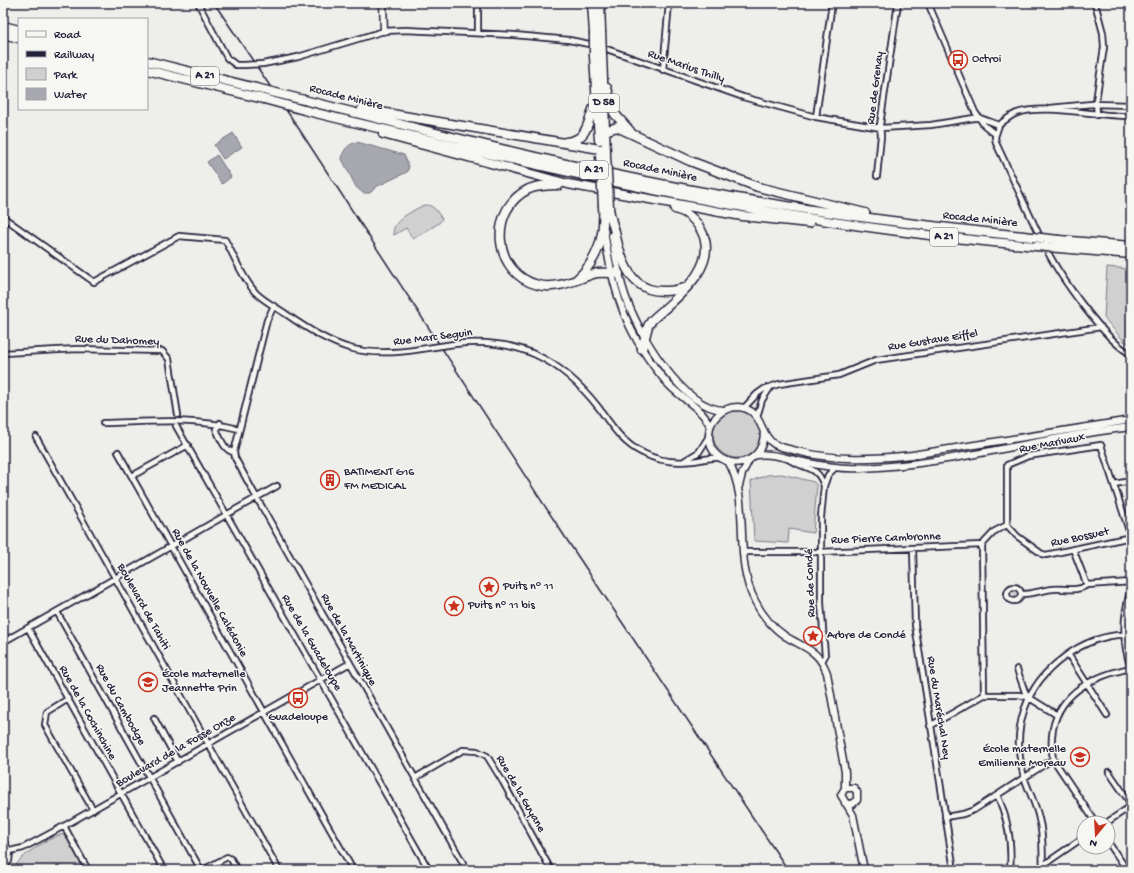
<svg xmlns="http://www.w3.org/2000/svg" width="1134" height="873" viewBox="0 0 1134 873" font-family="'Gochi Hand',sans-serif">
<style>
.green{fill:#d0d0d1;stroke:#797986}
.water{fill:#a7a7af;stroke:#727281}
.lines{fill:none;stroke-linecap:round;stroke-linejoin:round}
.street-casing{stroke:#22223b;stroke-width:8}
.secondary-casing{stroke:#22223b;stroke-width:9}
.highway-casing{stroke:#22223b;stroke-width:11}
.street{stroke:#f6f6f2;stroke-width:4.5}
.secondary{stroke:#f6f6f2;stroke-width:6}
.highway{stroke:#f6f6f2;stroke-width:8}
.rail{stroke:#22223b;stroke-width:1.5}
.street-bridge-casing{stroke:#22223b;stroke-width:8;stroke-linecap:butt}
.highway-bridge-casing{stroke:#22223b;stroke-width:11;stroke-linecap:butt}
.street-bridge{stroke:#f6f6f2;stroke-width:4.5}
.highway-bridge{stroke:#f6f6f2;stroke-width:8}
.labels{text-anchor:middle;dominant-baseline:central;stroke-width:3;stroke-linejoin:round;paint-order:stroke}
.shield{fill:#f6f6f2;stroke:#626272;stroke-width:1}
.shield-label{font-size:11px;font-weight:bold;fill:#22223b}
.poi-label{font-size:12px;fill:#22223b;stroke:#f6f6f2;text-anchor:start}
.street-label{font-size:12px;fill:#22223b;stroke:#f6f6f2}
</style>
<rect width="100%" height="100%" fill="#eeeeeb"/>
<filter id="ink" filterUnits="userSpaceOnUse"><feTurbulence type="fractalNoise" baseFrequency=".025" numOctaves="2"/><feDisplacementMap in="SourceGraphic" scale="8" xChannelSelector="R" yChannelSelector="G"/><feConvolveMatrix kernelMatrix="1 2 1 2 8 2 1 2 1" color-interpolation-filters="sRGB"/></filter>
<g filter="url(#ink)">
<path class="green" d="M424 205C434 204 437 212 442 219L439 223 413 239 406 228 394 235C389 222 414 210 424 205Z
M1107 267 1131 269V344L1124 341 1104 318Z
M713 434a24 24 0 1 1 48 0a24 24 0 1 1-48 0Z
M782 474 814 482 817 486 813 533 789 529 788 543 754 541 751 481 767 475Z
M1009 594a5 5 0 1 1 10 0a5 5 0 1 1-10 0Z
M63 834 66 836 85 870H13C19 856 48 838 63 834Z"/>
<path class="water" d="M233 133 242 147 223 159 214 145Z
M357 142 404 155 409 167 407 172 376 187 370 193H363L356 187 342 159C342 150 349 144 357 142Z
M217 155 231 177 222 184 207 162Z"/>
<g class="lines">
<g class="street-casing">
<path id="street" d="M198 3 227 58 236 65H244
M478 3V33
M928 3 975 112 984 125 995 134
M1095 3 1103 33 1104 47 1096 101 1097 115
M601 47 743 97 816 117 881 128 931 125 974 118H980L999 125
M263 64 298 57 384 31 405 30 514 35 569 40 594 45
M663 70 669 3
M1050 108 1092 104 1131 105
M816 117 832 3
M999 125 995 137 996 143 1041 239
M999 125C1005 120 1010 116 1017 113 1045 103 1099 117 1131 116
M877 176 881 136 880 125 898 3
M3 217 94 282 179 236 225 240C235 257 242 278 256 293 264 301 276 307 286 314 334 348 362 359 421 349
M1045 246C1057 273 1105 341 1131 354
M454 344C517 337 560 358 599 408 611 425 623 444 643 453 658 461 676 463 693 461 702 460 711 457 720 458
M3 353 77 349 162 351 169 359 178 415
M744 408 757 394 764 389 779 384 839 375 876 360 1101 327
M757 417 762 400 770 388
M103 423C148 422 195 417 239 429
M220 423 216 429C220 437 224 451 234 452L235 458 253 491 467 870
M176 426 429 870
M36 437 279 870
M118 452 353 870
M234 452 267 320 274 306
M788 459C804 470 817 464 824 486
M684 461 699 452 709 436
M132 476 188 445
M1114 484 1131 481
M1131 537 1101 445 1028 456 1007 465V525L1017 536 1042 554 1046 555 1131 537
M982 545 984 695
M982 545 995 531 1007 525
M913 548 915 625 954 870
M1073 549 1087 585 1131 582
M743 552H820L982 545
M1007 594a7 7 0 1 1 14 0a7 7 0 1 1-14 0Z
M1131 588C1123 615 1121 641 1131 668
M1022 594C1034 594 1042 590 1053 589 1065 588 1077 592 1087 585
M57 612 201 870
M28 628 164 870
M3 642 277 486
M1068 654 1107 715
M822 661 825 656 821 603V517L824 486 828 475 836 467
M1017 669 1025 692 1028 697
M68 699 47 712 45 725 93 810
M154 718 178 762
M930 726 984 695H1019L1028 697 1057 715
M1109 772 1131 804
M415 778 463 750 477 751 487 756 503 782 551 870
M997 795C1008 818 1012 844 1010 870
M945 817 963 814 974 810 1053 759
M1096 823 1053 759C1044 703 1082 678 1131 668
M1106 823 1131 806
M64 826 88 870
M3 841 10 851 9 861 3 867
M1108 842 1127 870
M10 851 23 848 64 826 350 663
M203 870 227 857 231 859 237 870
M1036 870 1084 837
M1043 870C1042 853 1044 836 1039 819 1036 803 1027 789 1023 773 1011 728 1026 685 1063 658 1082 643 1107 633 1131 635"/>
</g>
<g class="secondary-casing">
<path id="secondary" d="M383 3 384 31
M604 229C612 292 627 337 669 385 682 399 703 409 710 426
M612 235C615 255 618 275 625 295 637 331 682 409 724 410
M764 431C764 475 708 470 709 435 709 420 722 407 738 407 764 409 758 434 774 444 781 448 790 449 797 451 835 461 873 459 912 455L1131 420
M757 455C774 453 787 459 804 462 822 466 842 469 861 468 952 465 1041 437 1131 427
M728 461C752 503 732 557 755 601 762 615 772 627 785 636 804 648 818 649 827 673L845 772V788
M739 486 742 474 749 460
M845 803 853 804 857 800V792L854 788H845L841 795 853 815 864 870"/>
</g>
<g class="highway-casing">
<path id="highway" d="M592 3 594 33
M600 3 601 31
M3 26 19 30
M3 34 19 38
M602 55 606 154
M594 56 599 140
M147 61 264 90
M147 70 264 99
M607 88 614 113 630 131
M304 100C436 133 569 168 703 192 812 212 922 226 1032 237
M362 109 606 150
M304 110C359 124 413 136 468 149 656 194 844 230 1036 246
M383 134 568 184 742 216 809 223
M599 138 605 131 617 127 690 161 758 187 865 213
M566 142C588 140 587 123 594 107
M559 185C549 185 538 185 529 189 487 209 493 274 538 285 559 290 578 278 597 273 604 272 612 273 619 274
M609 207C610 219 614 226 616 237 625 277 640 300 684 288
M1059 240 1131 246
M1059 248 1131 254
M577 279C599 259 605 235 603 206
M642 349 648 326 652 320C676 298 721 266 701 230 695 219 687 212 675 209"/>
</g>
<use href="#street" class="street"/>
<use href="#secondary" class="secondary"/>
<use href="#highway" class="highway"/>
<path class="rail" d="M214 3 299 129 567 540 788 870"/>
<g class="street-bridge-casing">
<path id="street-bridge" d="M244 65 263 64
M421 349 454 344"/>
</g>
<g class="highway-bridge-casing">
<path id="highway-bridge" d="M601 31 602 55
M594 33V56
M264 90 304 100
M264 99 304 110
M600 155 603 206
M606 156 609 207
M1032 237 1059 240
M1036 246 1059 248"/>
</g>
<use href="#street-bridge" class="street-bridge"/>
<use href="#highway-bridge" class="highway-bridge"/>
</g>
</g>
<defs>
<g id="bus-ring" transform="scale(1)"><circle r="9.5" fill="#f6f6f2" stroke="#c8321e" stroke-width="1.5"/><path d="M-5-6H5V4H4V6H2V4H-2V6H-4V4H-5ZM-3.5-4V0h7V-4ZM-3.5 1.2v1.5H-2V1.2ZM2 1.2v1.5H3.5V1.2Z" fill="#c8321e"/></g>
<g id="building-ring" transform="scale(1)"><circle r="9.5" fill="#f6f6f2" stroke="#c8321e" stroke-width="1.5"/><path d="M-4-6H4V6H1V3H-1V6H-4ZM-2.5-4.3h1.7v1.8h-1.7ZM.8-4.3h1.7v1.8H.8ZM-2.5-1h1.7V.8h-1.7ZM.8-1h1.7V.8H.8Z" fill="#c8321e"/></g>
<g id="sight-ring" transform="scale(1)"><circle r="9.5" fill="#f6f6f2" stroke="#c8321e" stroke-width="1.5"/><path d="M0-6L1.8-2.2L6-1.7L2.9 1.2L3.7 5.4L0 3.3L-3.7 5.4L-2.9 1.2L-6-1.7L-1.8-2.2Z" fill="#c8321e"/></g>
<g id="school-ring" transform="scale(1)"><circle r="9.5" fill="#f6f6f2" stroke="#c8321e" stroke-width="1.5"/><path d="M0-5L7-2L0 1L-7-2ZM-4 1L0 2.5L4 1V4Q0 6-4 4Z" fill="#c8321e"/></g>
</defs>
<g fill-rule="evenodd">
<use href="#bus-ring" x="958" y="60"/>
<use href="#building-ring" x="330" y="480"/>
<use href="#sight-ring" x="489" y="587"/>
<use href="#sight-ring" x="454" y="606"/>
<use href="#sight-ring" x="813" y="636"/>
<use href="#school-ring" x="148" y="682"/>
<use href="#bus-ring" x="298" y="698"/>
<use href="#school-ring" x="1080" y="757"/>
</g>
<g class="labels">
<g class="shield">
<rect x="191" y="67" width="28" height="18" rx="3"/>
<rect x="589" y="94" width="30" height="18" rx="3"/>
<rect x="580" y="161" width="28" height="18" rx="3"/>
<rect x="930" y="228" width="28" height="18" rx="3"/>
</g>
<g class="shield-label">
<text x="205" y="76">A 21</text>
<text x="604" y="103">D 58</text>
<text x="594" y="170">A 21</text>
<text x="944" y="237">A 21</text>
</g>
<g class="poi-label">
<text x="972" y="60">Octroi</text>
<text x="344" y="473">BATIMENT G16<tspan x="344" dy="14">FM MEDICAL</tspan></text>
<text x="503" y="587">Puits n° 11</text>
<text x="468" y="606">Puits n° 11 bis</text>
<text x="827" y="636">Arbre de Condé</text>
<text x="162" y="675">École maternelle<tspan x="162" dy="14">Jeannette Prin</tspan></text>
<text x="298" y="718" text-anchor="middle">Guadeloupe</text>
<text x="1066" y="750" text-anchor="end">École maternelle<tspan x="1066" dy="14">Emilienne Moreau</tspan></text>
</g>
<g class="street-label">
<text transform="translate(686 67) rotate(19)">Rue Marius Thilly</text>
<text transform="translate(876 88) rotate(-83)">Rue de Grenay</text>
<text transform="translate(346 98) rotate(14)">Rocade Minière</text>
<text transform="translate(660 171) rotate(12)">Rocade Minière</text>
<text transform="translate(980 220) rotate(6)">Rocade Minière</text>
<text transform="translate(433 338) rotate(-7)">Rue Marc Seguin</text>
<text transform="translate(117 341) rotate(2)">Rue du Dahomey</text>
<text transform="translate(933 341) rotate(-9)">Rue Gustave Eiffel</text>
<text transform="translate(1052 444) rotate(-11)">Rue Marivaux</text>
<text transform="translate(1080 538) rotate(-12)">Rue Bossuet</text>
<text transform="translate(886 539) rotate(-2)">Rue Pierre Cambronne</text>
<text transform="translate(811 583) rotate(-92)">Rue de Condé</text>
<text transform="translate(209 593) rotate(61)">Rue de la Nouvelle Calédonie</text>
<text transform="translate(143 607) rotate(61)">Boulevard de Tahiti</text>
<text transform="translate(348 640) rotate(61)">Rue de la Martinique</text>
<text transform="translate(311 643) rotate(60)">Rue de la Guadeloupe</text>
<text transform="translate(120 705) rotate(61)">Rue du Cambodge</text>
<text transform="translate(938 708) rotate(81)">Rue du Maréchal Ney</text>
<text transform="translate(87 713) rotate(61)">Rue de la Cochinchine</text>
<text transform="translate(176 751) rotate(-30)">Boulevard de la Fosse Onze</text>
<text transform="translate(520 794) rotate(60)">Rue de la Guyane</text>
</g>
</g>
<rect width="1134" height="873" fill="none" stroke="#f6f6f2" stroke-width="16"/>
<rect x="8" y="8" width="1118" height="857" fill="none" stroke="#22223b" stroke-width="1.5" filter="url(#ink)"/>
<rect x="18" y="18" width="130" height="92" fill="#f6f6f2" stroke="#a1a1a9"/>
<rect x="26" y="31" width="20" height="6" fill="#f6f6f2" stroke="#a1a1a9"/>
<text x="54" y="38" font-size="12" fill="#22223b">Road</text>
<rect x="26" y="51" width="20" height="6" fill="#22223b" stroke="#a1a1a9"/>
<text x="54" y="58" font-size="12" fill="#22223b">Railway</text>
<rect x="26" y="68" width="20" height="12" fill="#d0d0d1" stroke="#a1a1a9"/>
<text x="54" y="78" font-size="12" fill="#22223b">Park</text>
<rect x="26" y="88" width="20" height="12" fill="#a7a7af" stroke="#a1a1a9"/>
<text x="54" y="98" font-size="12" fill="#22223b">Water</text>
<g transform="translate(1096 835) rotate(198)"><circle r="19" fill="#f6f6f2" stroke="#a1a1a9"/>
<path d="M0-3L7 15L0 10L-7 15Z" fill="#c8321e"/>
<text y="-6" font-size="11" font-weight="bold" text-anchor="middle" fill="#22223b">N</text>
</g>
</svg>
